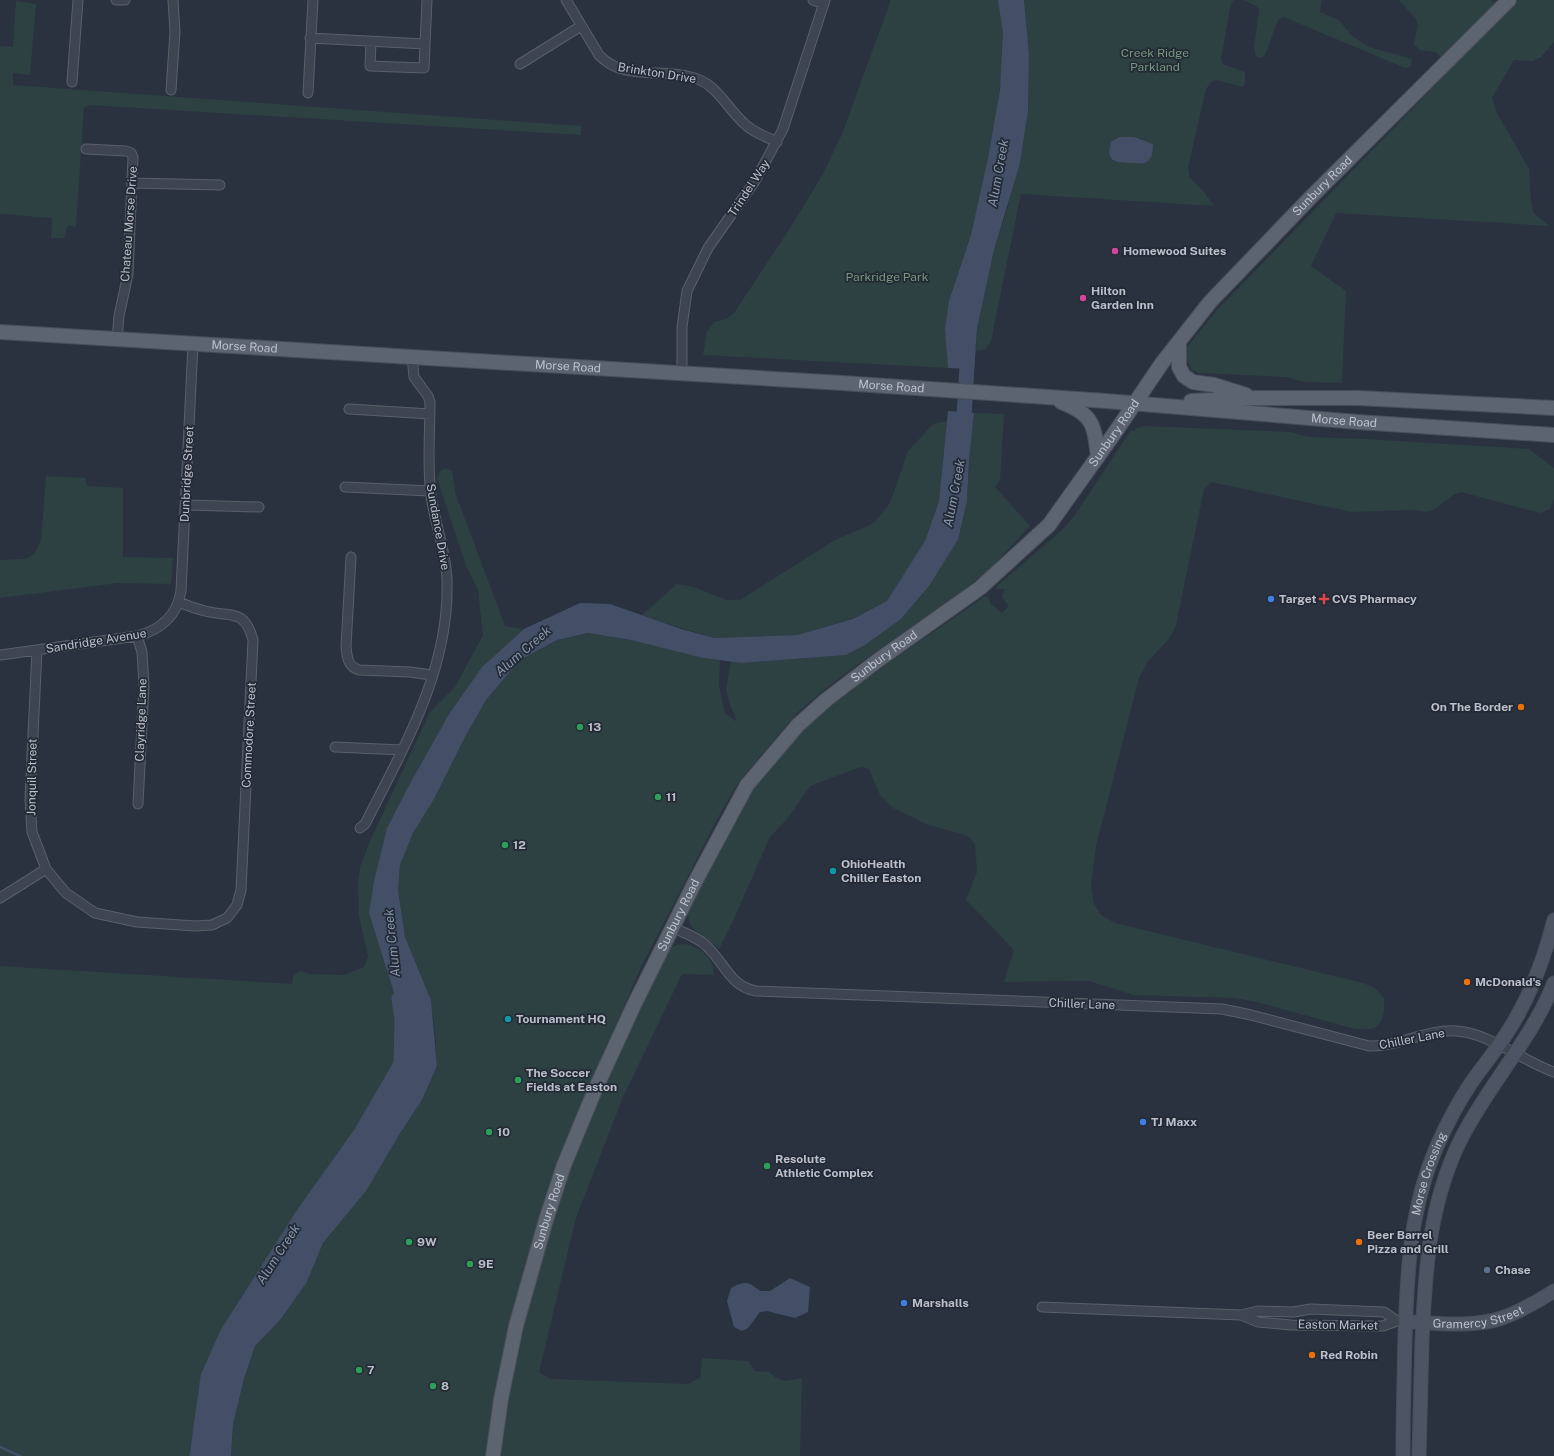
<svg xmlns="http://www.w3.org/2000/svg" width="1554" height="1456" viewBox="0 0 1554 1456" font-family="'Public Sans',sans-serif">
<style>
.green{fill:#2d4042}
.water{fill:#424f67}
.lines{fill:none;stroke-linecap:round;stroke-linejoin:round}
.stream{stroke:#424f67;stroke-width:2.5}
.river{stroke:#424f67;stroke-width:15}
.street-casing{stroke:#59606a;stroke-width:11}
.secondary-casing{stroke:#484e59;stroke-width:15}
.primary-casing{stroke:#484e59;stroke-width:16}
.street{stroke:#3e4550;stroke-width:9}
.secondary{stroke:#4d5463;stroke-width:13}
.primary{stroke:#5c6470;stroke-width:14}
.hotel-dot{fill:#d1479c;stroke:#232a35;stroke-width:1.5}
.shop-dot{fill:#3f7fe0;stroke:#232a35;stroke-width:1.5}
.health-dot{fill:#e0444e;stroke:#232a35;stroke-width:1.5}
.food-dot{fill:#e8710a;stroke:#232a35;stroke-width:1.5}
.leisure-dot{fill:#2e9e5b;stroke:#232a35;stroke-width:1.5}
.culture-dot{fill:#0f9aa8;stroke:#232a35;stroke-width:1.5}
.service-dot{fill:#5c6f8a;stroke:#232a35;stroke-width:1.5}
.labels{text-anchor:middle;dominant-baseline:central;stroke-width:3.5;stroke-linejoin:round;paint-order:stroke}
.park-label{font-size:12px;fill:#75987f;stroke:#232a35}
.street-label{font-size:12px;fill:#bbc0ca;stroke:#232a35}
.poi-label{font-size:12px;font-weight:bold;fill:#bbc0ca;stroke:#232a35;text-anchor:start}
.water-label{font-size:13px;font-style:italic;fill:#8695ae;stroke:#232a35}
</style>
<rect width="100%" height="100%" fill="#2a3240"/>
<path class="green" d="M891 0H1013L963 339 948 368 703 355 707 332 714 322 726 319 734 313 792 225 823 174 842 134Z
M1024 0H1234L1231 3 1221 59 1223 64 1245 72V84L1242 87 1216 80 1211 82 1206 89 1188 168 1190 178 1204 192 1214 206 1021 194 991 341 986 349 976 351 977 329 994 250 1008 206 1028 111 1029 55Z
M1243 0H1322L1320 12 1339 20 1352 36 1369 47 1412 59 1410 67 1405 68 1284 17 1278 20 1265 55 1260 58 1256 56 1254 47 1259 9 1256 6Z
M1399 0H1491L1496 4 1442 58 1436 52 1420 50 1414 44 1418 26 1416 19Z
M1518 0H1554V42L1541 57 1533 61 1514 60 1492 98 1497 113 1529 169 1531 201 1533 212 1549 226 1336 213 1311 266 1346 291 1342 383 1304 382 1286 377 1198 373 1191 369 1188 362 1183 363 1186 348 1218 309Z
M16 1 36 4 30 75 13 73V85L581 126V135L89 105 84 108 76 227 68 225 64 238H51L52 218 0 214V46L13 47Z
M974 413 1004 414 1000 480 995 487 1030 526 989 570 961 592 868 657 827 687 797 713 740 780 721 812 639 971 556 1167 536 1228 515 1306 498 1380 486 1456H231L233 1424 244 1379 255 1346 281 1319 307 1282 323 1243 366 1190 399 1135 422 1100 437 1066 435 1035 431 1000 405 937 398 890 400 865 413 833 434 799 464 739 486 700 520 660 557 640 588 633 631 640 703 658 720 660 719 686 725 713 737 722 729 702 726 688 731 661 742 663 846 655 865 645 901 619 929 586 958 540 967 501 969 461Z
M947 421 939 501 925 541 888 601 853 619 797 635 715 638 641 616 677 584 694 587 726 600H740L835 540 874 523 890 503 908 451 933 424Z
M1144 426 1290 432 1310 437 1365 439 1529 449 1554 468V499L1550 509 1540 513 1461 492 1453 495 1435 509 1427 512 1412 510 1352 512 1211 482 1204 489 1176 625 1169 639 1148 661 1139 678 1096 846 1091 886 1094 904 1101 915 1115 923 1363 983 1375 988 1384 998C1385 1009 1384 1026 1371 1029 1366 1030 1359 1029 1355 1029L1257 1002 1234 998 1133 995 1089 981 1004 982 1014 950 966 900 977 872 975 844 968 836 926 824 893 808 880 795 869 769 861 767 810 786 788 818 770 837 733 921 719 949C705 934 684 932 689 908L749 792 780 750 835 703 871 675 984 597H988L991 604 1002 613 1009 606 1002 597 1004 589H997V586L1062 530 1075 515 1131 430 1134 431 1137 428Z
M445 468 452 471 456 495 505 626 524 629 482 667 449 714 408 787 387 828 369 913 402 1019 401 1064 361 1133 304 1213 298 1235 256 1301 227 1334 208 1377 197 1456H0V966L292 984 293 976 300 971 310 974 344 975 364 967 368 956 359 915 358 883 360 867 370 841 430 712 455 687 483 635 478 590 467 568 437 478 440 471Z
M46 476 85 478 87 486 123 488V557L173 558 171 584 118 583 0 598V560L25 559 34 554 41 540Z
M680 944C697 943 715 958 714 975L682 974 623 1097 576 1218 539 1372 550 1379 687 1384 700 1378 702 1358 748 1361 755 1371 769 1372 775 1377 784 1381 802 1378 800 1456H500L511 1387 522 1335 537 1267 548 1228 590 1111 667 953 673 946Z"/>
<path class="water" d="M998 0H1024L1029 55 1028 111 1020 163 994 250 977 329 974 369 948 368 945 329 949 301 971 235 988 158 1000 90 1003 33Z
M1119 137H1134L1153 144C1153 150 1153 157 1148 161 1144 165 1138 163 1133 163 1116 162 1105 163 1111 142Z
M948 411 974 413 969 461 967 501 958 540 929 586 901 619 865 645 846 655 742 663 703 658 631 640 588 633 557 640 520 660 486 700 464 739 434 799 413 833 400 865 398 890 405 937 431 1000 437 1066 422 1100 399 1135 366 1191 323 1243 307 1282 281 1319 255 1346 244 1379 233 1424 231 1456H197L208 1377 227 1334 256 1301 298 1235 304 1213 360 1133 401 1064 402 1019 369 913 374 881 387 828 408 787 449 714 482 667 524 629 580 603 610 604 681 629 715 638 797 635 853 619 887 601 925 541 939 501Z
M790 1278 810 1287 808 1312 795 1318 767 1311 760 1312 748 1328 742 1331 734 1327 727 1301 731 1288C745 1281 748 1281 760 1291H770Z"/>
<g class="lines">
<path class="stream" d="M0 1447 20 1456"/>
<path class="river" d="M963 433 968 349
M197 1456 208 1377 227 1334 304 1213 361 1133 401 1064 402 1019 399 999"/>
<g class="street-casing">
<path id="street" d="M116 0H125
M566 0 599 55C623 81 660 68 691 77 718 83 727 110 747 126 755 133 767 137 777 142
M813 0 824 4
M310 38 425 44
M371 42 370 66 424 68 427 0
M520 64 581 26
M72 82 78 0
M171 90 175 32 173 0
M308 93 313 0
M86 149 126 151 131 153 133 157 128 274 119 316 117 340
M132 183 220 185
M682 374V327L687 291 708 248 755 181 783 129 825 0
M349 409 430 414
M345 487 430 491
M186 505 259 507
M351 557 346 646C347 656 347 666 359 670L410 672 432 675
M137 636 142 652 144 686 138 804
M37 650 30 799 32 832 46 869 66 893 95 913 137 922 195 926 212 925 227 918 237 905 241 890 253 640C244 607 230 618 205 611 196 609 187 605 178 602
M0 655 137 636C160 630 177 616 181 591L193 344
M335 747 402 750
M360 828 365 824C404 747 450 669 447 580 446 551 435 524 431 496 427 465 430 433 430 402L428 396 414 377 412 356
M0 898 46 869
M672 927C682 932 694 936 703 943 723 958 728 986 756 991L1222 1009 1251 1015 1369 1046C1399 1047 1425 1029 1456 1031 1490 1033 1522 1061 1554 1072
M1042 1307 1241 1315 1258 1311 1293 1312 1311 1309 1384 1312 1397 1321
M1241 1315 1258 1322 1291 1325 1383 1326 1397 1321"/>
</g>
<g class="secondary-casing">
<g id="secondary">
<path id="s1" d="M1415 1322C1444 1324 1474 1327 1502 1318 1520 1312 1538 1301 1554 1291"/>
<path id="s2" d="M1403 1456C1403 1417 1404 1378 1405 1338 1407 1272 1410 1208 1437 1146 1447 1123 1459 1101 1473 1080 1488 1060 1504 1040 1516 1018 1534 987 1545 955 1554 920"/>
<path d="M1419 1456C1420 1418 1421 1380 1422 1341 1425 1272 1429 1204 1460 1141 1487 1086 1531 1041 1554 983"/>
</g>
</g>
<g class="primary-casing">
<g id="primary">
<path id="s3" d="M0 332 842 383 1106 401 1358 422 1554 435"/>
<path d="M1179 342V367L1184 376 1193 382 1214 385 1246 395"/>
<path d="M1191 401 1256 398H1358L1554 408"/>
<path d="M1061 402C1093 414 1094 424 1098 457"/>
<path id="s4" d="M493 1456 501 1399 516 1326 546 1220 564 1165 595 1090 634 1005 695 882 747 785 798 725 826 700 877 661 980 588 1049 525 1116 431 1162 363 1210 302 1312 196 1509 0"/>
</g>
</g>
<use href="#street" class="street"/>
<use href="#secondary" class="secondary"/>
<use href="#primary" class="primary"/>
</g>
<g class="hotel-dot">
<circle cx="1115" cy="251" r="4"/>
<circle cx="1083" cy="298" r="4"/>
</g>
<g class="shop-dot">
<circle cx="1271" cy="599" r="4"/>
<circle cx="1143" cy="1122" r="4"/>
<circle cx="904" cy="1303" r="4"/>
</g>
<path class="health-dot" d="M1322 593h4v4h4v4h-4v4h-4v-4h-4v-4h4z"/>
<g class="food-dot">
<circle cx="1521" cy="707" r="4"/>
<circle cx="1467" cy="982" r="4"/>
<circle cx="1359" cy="1242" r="4"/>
<circle cx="1312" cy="1355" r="4"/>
</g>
<g class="leisure-dot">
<circle cx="580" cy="727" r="4"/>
<circle cx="658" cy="797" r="4"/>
<circle cx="505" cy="845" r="4"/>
<circle cx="518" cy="1080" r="4"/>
<circle cx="489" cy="1132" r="4"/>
<circle cx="767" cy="1166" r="4"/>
<circle cx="409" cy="1242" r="4"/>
<circle cx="470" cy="1264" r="4"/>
<circle cx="359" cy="1370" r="4"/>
<circle cx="433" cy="1386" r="4"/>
</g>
<g class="culture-dot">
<circle cx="833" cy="871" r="4"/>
<circle cx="508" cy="1019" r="4"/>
</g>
<circle class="service-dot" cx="1487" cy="1270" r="4"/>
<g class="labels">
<g class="park-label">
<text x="1155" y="53">Creek Ridge<tspan x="1155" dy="14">Parkland</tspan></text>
<text x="887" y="277">Parkridge Park</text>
</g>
<g class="street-label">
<text transform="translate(657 73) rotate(9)">Brinkton Drive</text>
<text stroke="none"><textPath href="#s4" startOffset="1559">Sunbury Road</textPath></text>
<text transform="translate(749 188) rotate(-57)">Trindel Way</text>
<text transform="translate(129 224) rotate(-86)">Chateau Morse Drive</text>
<text stroke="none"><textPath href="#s3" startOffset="245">Morse Road</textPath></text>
<text stroke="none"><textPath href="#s3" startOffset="569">Morse Road</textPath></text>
<text stroke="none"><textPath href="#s3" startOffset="893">Morse Road</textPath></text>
<text stroke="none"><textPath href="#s3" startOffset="1347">Morse Road</textPath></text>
<text stroke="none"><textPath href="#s4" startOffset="1235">Sunbury Road</textPath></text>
<text transform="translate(187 474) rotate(-87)">Dunbridge Street</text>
<text transform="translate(438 527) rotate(80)">Sundance Drive</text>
<text transform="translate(96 641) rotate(-9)">Sandridge Avenue</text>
<text stroke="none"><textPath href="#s4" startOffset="911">Sunbury Road</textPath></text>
<text transform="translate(141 720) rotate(-88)">Clayridge Lane</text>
<text transform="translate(249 735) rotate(-87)">Commodore Street</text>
<text transform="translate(32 777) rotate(-89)">Jonquil Street</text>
<text stroke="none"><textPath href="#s4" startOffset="575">Sunbury Road</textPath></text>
<text transform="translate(1082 1004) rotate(2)">Chiller Lane</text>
<text transform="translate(1412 1039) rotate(-11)">Chiller Lane</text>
<text stroke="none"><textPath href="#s2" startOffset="285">Morse Crossing</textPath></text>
<text stroke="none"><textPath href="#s4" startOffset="251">Sunbury Road</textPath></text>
<text stroke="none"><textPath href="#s1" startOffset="64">Gramercy Street</textPath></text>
<text transform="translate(1338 1325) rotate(1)">Easton Market</text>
</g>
<g class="poi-label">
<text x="1123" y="251">Homewood Suites</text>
<text x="1091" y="291">Hilton<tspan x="1091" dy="14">Garden Inn</tspan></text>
<text x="1279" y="599">Target</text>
<text x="1332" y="599">CVS Pharmacy</text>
<text x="1513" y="707" text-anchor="end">On The Border</text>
<text x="588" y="727">13</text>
<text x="666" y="797">11</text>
<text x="513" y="845">12</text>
<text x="841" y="864">OhioHealth<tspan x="841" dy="14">Chiller Easton</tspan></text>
<text x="1475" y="982">McDonald's</text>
<text x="516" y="1019">Tournament HQ</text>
<text x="526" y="1073">The Soccer<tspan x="526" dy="14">Fields at Easton</tspan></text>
<text x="1151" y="1122">TJ Maxx</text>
<text x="497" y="1132">10</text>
<text x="775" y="1159">Resolute<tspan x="775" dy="14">Athletic Complex</tspan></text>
<text x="1367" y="1235">Beer Barrel<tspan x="1367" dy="14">Pizza and Grill</tspan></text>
<text x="417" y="1242">9W</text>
<text x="478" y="1264">9E</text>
<text x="1495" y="1270">Chase</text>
<text x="912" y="1303">Marshalls</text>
<text x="1320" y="1355">Red Robin</text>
<text x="367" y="1370">7</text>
<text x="441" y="1386">8</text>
</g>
<g class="water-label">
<text transform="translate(998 173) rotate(-80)">Alum Creek</text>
<text transform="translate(954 493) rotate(-79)">Alum Creek</text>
<text transform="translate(523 651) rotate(-41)">Alum Creek</text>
<text transform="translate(392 943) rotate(-96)">Alum Creek</text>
<text transform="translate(278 1254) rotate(-57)">Alum Creek</text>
</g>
</g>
</svg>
